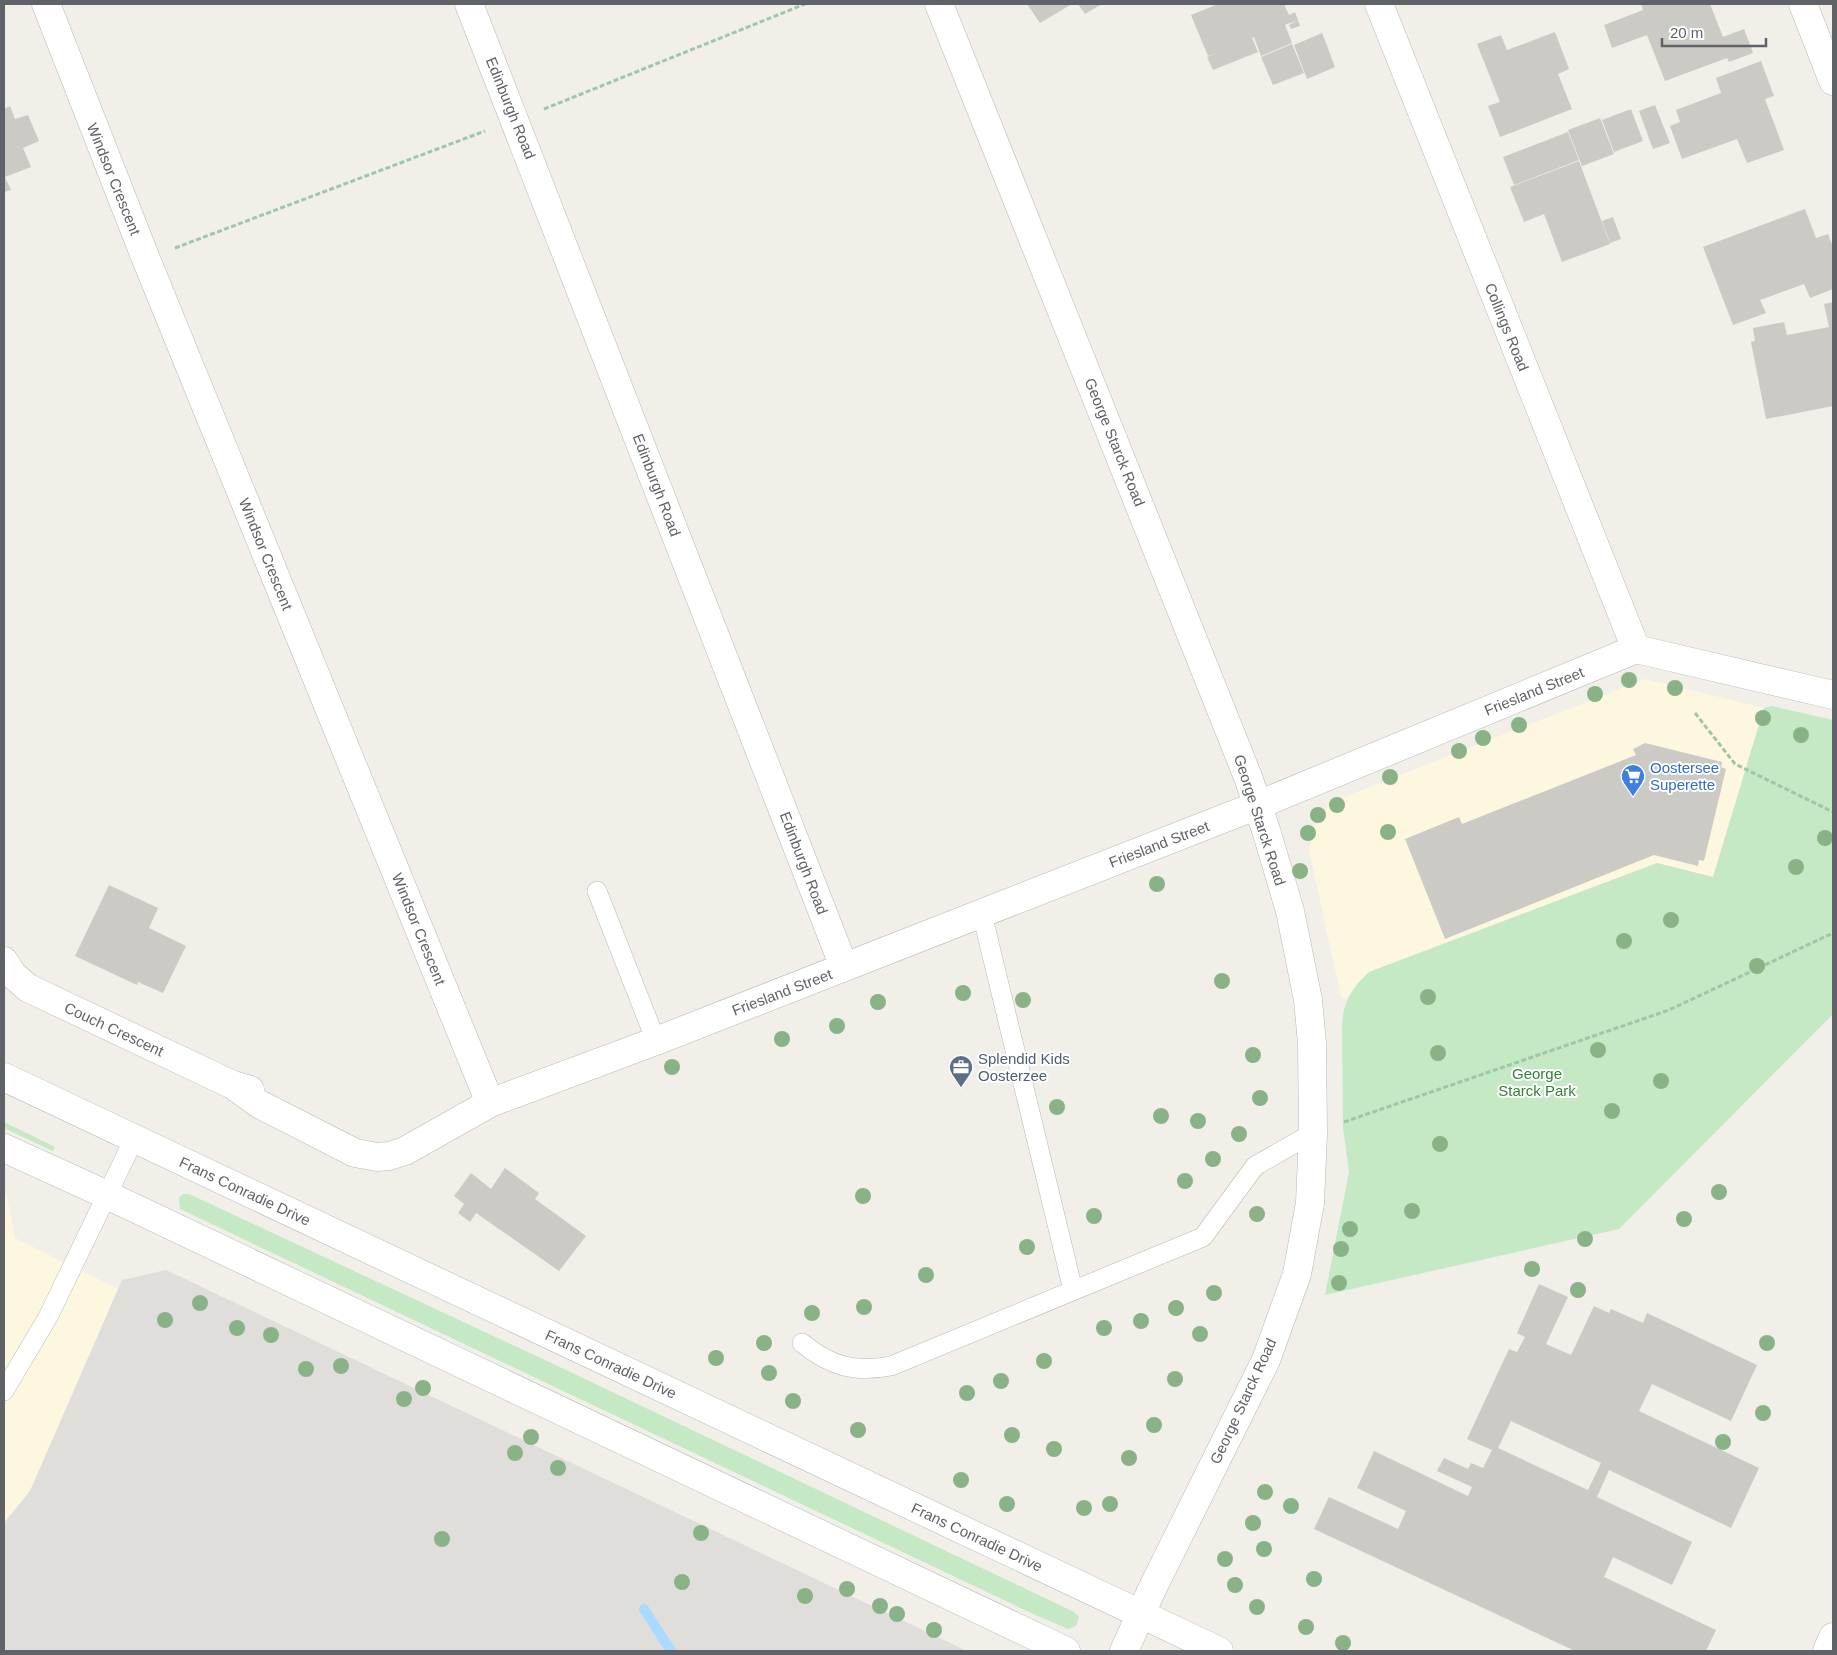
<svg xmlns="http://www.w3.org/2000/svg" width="1837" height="1655" viewBox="0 0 1837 1655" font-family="Arial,sans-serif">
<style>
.commercial{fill:#fef7e0}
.industrial{fill:#e0deda}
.green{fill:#c5e8c5}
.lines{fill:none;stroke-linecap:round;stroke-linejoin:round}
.stream{stroke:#aadaff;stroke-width:10}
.building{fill:#cccac5;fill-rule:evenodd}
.lane-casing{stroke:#b5b8bc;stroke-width:20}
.street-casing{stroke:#b5b8bc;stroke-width:29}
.secondary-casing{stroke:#b6babf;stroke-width:29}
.path{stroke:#9cc7a9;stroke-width:3;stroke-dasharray:5 2.5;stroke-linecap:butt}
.lane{stroke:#fff;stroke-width:19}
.street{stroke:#fff;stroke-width:28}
.secondary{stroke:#fff;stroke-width:28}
.tree{fill:#89b387}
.labels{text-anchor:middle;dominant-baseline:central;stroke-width:4;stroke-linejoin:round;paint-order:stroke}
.street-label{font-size:15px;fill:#5f6368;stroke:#fff}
.shop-label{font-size:15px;fill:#366cbe;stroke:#fff;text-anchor:start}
.service-label{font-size:15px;fill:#4e5e75;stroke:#fff;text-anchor:start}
.park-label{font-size:15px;fill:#348238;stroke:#fff}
</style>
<rect width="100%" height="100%" fill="#f1efe8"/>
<path class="commercial" d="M1645 679 1764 708 1713 877 1657 863 1369 972 1356 984 1347 998 1341 997 1309 850 1314 827 1320 816 1329 806 1339 799Z
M4 1195 7 1196 15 1238 118 1289 30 1491 4 1523Z"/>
<path class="industrial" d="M166 1270 967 1651H4V1523L30 1491 122 1280Z"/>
<path class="green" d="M1772 706 1833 720V1014L1619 1229 1325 1295 1349 1172 1343 1127 1342 1025C1344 1000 1351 990 1369 972L1657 863 1713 877 1764 708Z
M4 1122 55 1147 53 1151 4 1128Z
M183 1194H189L564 1369 1074 1612 1079 1617 1076 1626 1068 1629 1031 1613 180 1209 179 1198Z"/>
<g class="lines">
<path class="stream" d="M644 1609 671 1651"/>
</g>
<path class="building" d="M1027 4H1072L1040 23Z
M1078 4H1102L1085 14Z
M1218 4H1284L1289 15 1295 12 1298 20 1285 25 1292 43 1261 56 1254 37 1252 38 1258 52 1213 70 1207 57 1217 53 1208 56 1191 15Z
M1641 4H1710L1723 37 1744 29 1753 53 1729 62 1727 58 1665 81 1647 35 1612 48 1604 25 1643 10Z
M1298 20 1300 26 1291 29 1289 25Z
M1555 32 1569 69 1558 74 1572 109 1500 137 1488 106 1500 102 1477 44 1501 35 1507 50Z
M1322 33 1335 67 1307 79 1294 45Z
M1292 44 1304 73 1273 85 1261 57Z
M1761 61 1774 96 1765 99 1784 150 1747 163 1737 139 1682 159 1670 126 1680 122 1676 110 1721 93 1716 78Z
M1655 105 1670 143 1653 149 1639 111Z
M10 106 15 119 28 115 39 141 23 148 31 167 5 177 11 190 4 192V109Z
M1631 109 1643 141 1614 152 1602 120Z
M1600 118 1614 154 1582 166 1568 130Z
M1568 132 1579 160 1514 185 1503 157Z
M1579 161 1610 244 1562 262 1544 214 1524 222 1510 187Z
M1805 209 1816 238 1828 234 1833 247V289L1810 298 1804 284 1760 300 1766 313 1733 325 1703 247Z
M1613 217 1621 239 1610 243 1602 221Z
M1833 302V406L1766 419 1751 342 1755 341 1753 328 1784 322 1787 335 1829 327 1824 304Z
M1645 743 1722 762 1721 767 1726 769 1704 861 1699 860 1698 866 1654 855 1445 939 1405 839 1459 817 1462 824 1636 755 1633 749Z
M109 885 158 908 149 928 186 946 163 993 138 982 137 985 75 956Z
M505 1168 539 1193 535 1199 586 1236 559 1271 476 1213 470 1222 458 1213 464 1204 454 1196 471 1173 491 1189Z
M1539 1284 1568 1297 1546 1344 1571 1355 1594 1306 1609 1313 1611 1309 1643 1323 1647 1313 1757 1365 1731 1421 1652 1384 1639 1411 1759 1468 1731 1528 1609 1470 1597 1497 1692 1542 1672 1585 1613 1557 1604 1577 1716 1630 1706 1651H1575L1314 1529 1329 1497 1398 1529 1406 1511 1357 1488 1374 1451 1468 1496 1472 1487 1437 1471 1444 1458 1468 1469 1471 1463 1483 1468 1492 1450 1467 1439 1509 1349 1517 1352 1525 1337 1517 1333ZM1511 1421 1601 1463 1588 1490 1498 1448Z"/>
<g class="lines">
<g class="lane-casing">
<path id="lane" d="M597 891 656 1041
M982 914 1073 1290
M802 1343C830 1366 854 1373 891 1366L1203 1237 1255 1166 1313 1133
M4 1391 48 1317 134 1139"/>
</g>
<g class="street-casing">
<path id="street" d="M46 4 146 259 490 1103
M469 4 844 967
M939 4 1248 777 1266 830 1290 911 1308 1000 1312 1043 1313 1133 1310 1203 1297 1274 1266 1360 1154 1585 1124 1651
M1379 4 1636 649
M1803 4 1833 81
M4 961 13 975 28 988 233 1085 250 1090
M233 1085 259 1104 355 1153 377 1157 389 1156 405 1151 490 1103 656 1041 1258 805 1636 649 1833 695
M1827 1651 1833 1637"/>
</g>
<g class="secondary-casing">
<path id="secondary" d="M4 1077 1219 1651
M4 1148 107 1195 1066 1651"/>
</g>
<path class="path" d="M544 109 805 4
M175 248 485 131
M1695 713 1735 764 1833 812
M1344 1122 1669 1010 1833 933"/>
<use href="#lane" class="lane"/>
<use href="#street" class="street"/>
<use href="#secondary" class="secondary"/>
</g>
<g class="tree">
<circle cx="1629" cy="680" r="8"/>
<circle cx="1675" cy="688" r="8"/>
<circle cx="1595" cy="694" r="8"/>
<circle cx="1763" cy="718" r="8"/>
<circle cx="1519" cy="725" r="8"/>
<circle cx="1801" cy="735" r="8"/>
<circle cx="1483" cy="738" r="8"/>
<circle cx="1459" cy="751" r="8"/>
<circle cx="1390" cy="777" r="8"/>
<circle cx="1337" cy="805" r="8"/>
<circle cx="1318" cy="815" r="8"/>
<circle cx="1388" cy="832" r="8"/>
<circle cx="1308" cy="833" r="8"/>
<circle cx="1825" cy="838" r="8"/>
<circle cx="1796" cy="867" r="8"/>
<circle cx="1300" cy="871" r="8"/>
<circle cx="1157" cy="884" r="8"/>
<circle cx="1671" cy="920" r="8"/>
<circle cx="1624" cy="941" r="8"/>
<circle cx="1757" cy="966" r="8"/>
<circle cx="1222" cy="981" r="8"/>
<circle cx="963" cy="993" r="8"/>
<circle cx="1428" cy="997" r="8"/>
<circle cx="1023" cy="1000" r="8"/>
<circle cx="878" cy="1002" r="8"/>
<circle cx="837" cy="1026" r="8"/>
<circle cx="782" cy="1039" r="8"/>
<circle cx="1598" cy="1050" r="8"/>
<circle cx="1438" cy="1053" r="8"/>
<circle cx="1253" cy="1055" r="8"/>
<circle cx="672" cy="1067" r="8"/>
<circle cx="1661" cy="1081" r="8"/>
<circle cx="1260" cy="1098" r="8"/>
<circle cx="1057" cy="1107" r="8"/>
<circle cx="1612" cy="1111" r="8"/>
<circle cx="1161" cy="1116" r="8"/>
<circle cx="1198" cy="1121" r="8"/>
<circle cx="1239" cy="1134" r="8"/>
<circle cx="1440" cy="1144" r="8"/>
<circle cx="1213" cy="1159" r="8"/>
<circle cx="1185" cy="1181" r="8"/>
<circle cx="1719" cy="1192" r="8"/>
<circle cx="863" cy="1196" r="8"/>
<circle cx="1412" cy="1211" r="8"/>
<circle cx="1257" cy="1214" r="8"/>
<circle cx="1094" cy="1216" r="8"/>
<circle cx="1684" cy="1219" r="8"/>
<circle cx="1350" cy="1229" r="8"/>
<circle cx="1585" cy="1239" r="8"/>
<circle cx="1027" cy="1247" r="8"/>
<circle cx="1341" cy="1249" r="8"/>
<circle cx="1532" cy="1269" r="8"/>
<circle cx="926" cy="1275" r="8"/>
<circle cx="1339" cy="1283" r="8"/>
<circle cx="1578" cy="1290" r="8"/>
<circle cx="1214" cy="1293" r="8"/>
<circle cx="200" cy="1303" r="8"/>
<circle cx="864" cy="1307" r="8"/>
<circle cx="1176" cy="1308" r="8"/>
<circle cx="812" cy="1313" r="8"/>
<circle cx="165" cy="1320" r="8"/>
<circle cx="1141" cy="1321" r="8"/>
<circle cx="237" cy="1328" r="8"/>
<circle cx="1104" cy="1328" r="8"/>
<circle cx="1200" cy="1334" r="8"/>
<circle cx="271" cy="1335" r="8"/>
<circle cx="764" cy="1343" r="8"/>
<circle cx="1767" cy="1343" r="8"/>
<circle cx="716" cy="1358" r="8"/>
<circle cx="1044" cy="1361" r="8"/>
<circle cx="341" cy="1366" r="8"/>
<circle cx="306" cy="1369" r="8"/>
<circle cx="769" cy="1373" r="8"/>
<circle cx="1175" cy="1379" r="8"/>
<circle cx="1001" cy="1381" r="8"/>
<circle cx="423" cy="1388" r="8"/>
<circle cx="967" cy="1393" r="8"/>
<circle cx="404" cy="1399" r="8"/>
<circle cx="793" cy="1401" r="8"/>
<circle cx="1763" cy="1413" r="8"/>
<circle cx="1154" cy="1425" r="8"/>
<circle cx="858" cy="1430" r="8"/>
<circle cx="1012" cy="1435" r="8"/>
<circle cx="531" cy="1437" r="8"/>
<circle cx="1723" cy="1442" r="8"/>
<circle cx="1054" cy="1449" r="8"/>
<circle cx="515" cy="1453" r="8"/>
<circle cx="1129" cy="1458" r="8"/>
<circle cx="558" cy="1468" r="8"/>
<circle cx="961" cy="1480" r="8"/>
<circle cx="1265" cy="1492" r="8"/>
<circle cx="1007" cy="1504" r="8"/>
<circle cx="1110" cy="1504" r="8"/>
<circle cx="1291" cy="1506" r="8"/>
<circle cx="1084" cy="1508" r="8"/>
<circle cx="1253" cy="1523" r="8"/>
<circle cx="701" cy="1533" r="8"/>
<circle cx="442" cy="1539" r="8"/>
<circle cx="1264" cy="1549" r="8"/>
<circle cx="1225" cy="1559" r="8"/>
<circle cx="1314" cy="1579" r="8"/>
<circle cx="682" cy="1582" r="8"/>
<circle cx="1235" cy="1585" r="8"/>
<circle cx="847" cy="1589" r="8"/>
<circle cx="805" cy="1596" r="8"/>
<circle cx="880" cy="1606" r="8"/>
<circle cx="1257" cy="1607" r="8"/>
<circle cx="897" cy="1614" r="8"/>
<circle cx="1306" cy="1627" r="8"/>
<circle cx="934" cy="1630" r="8"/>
<circle cx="1343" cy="1643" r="8"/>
</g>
<defs>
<g id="supermarket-pin" transform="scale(1.25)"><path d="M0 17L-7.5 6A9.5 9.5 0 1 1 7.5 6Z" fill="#3f7fe0" stroke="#fff"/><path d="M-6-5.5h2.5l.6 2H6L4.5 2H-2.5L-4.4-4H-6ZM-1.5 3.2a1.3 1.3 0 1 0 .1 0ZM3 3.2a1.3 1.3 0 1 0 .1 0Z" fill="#fff"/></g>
<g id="office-pin" transform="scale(1.25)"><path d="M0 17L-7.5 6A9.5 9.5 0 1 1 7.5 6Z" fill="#5c6f8a" stroke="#fff"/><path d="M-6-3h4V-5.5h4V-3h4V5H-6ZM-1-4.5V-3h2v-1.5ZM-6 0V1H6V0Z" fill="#fff"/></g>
</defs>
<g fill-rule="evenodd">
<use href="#supermarket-pin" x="1633" y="776"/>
<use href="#office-pin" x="961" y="1067"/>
</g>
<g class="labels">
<g class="street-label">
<text transform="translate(511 108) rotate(68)">Edinburgh Road</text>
<text transform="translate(114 179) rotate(68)">Windsor Crescent</text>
<text transform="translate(1507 327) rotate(68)">Collings Road</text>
<text transform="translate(1115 442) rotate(68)">George Starck Road</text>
<text transform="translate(657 485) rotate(69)">Edinburgh Road</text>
<text transform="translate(266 554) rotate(68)">Windsor Crescent</text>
<text transform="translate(1534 691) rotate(-22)">Friesland Street</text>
<text transform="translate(1260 820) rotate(72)">George Starck Road</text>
<text transform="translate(1159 844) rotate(-21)">Friesland Street</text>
<text transform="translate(804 863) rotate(69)">Edinburgh Road</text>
<text transform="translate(419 929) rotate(68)">Windsor Crescent</text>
<text transform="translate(782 992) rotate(-21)">Friesland Street</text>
<text transform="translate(114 1029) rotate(25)">Couch Crescent</text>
<text transform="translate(245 1191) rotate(25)">Frans Conradie Drive</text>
<text transform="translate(611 1364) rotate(25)">Frans Conradie Drive</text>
<text transform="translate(1243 1401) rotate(-65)">George Starck Road</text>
<text transform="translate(977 1537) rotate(25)">Frans Conradie Drive</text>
</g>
<g class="shop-label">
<text x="1650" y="767">Oostersee<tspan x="1650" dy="17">Superette</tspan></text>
</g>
<g class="service-label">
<text x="978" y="1058">Splendid Kids<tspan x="978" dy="17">Oosterzee</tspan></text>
</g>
<g class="park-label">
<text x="1537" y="1073">George<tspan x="1537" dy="17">Starck Park</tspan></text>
</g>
</g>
<rect width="1837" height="1655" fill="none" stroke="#5f6368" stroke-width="10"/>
<path d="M1662 38v8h104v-8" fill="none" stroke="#5f6368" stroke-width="2.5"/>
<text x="1670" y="38" font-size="15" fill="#5f6368" stroke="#ffffff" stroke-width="4" paint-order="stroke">20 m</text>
</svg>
